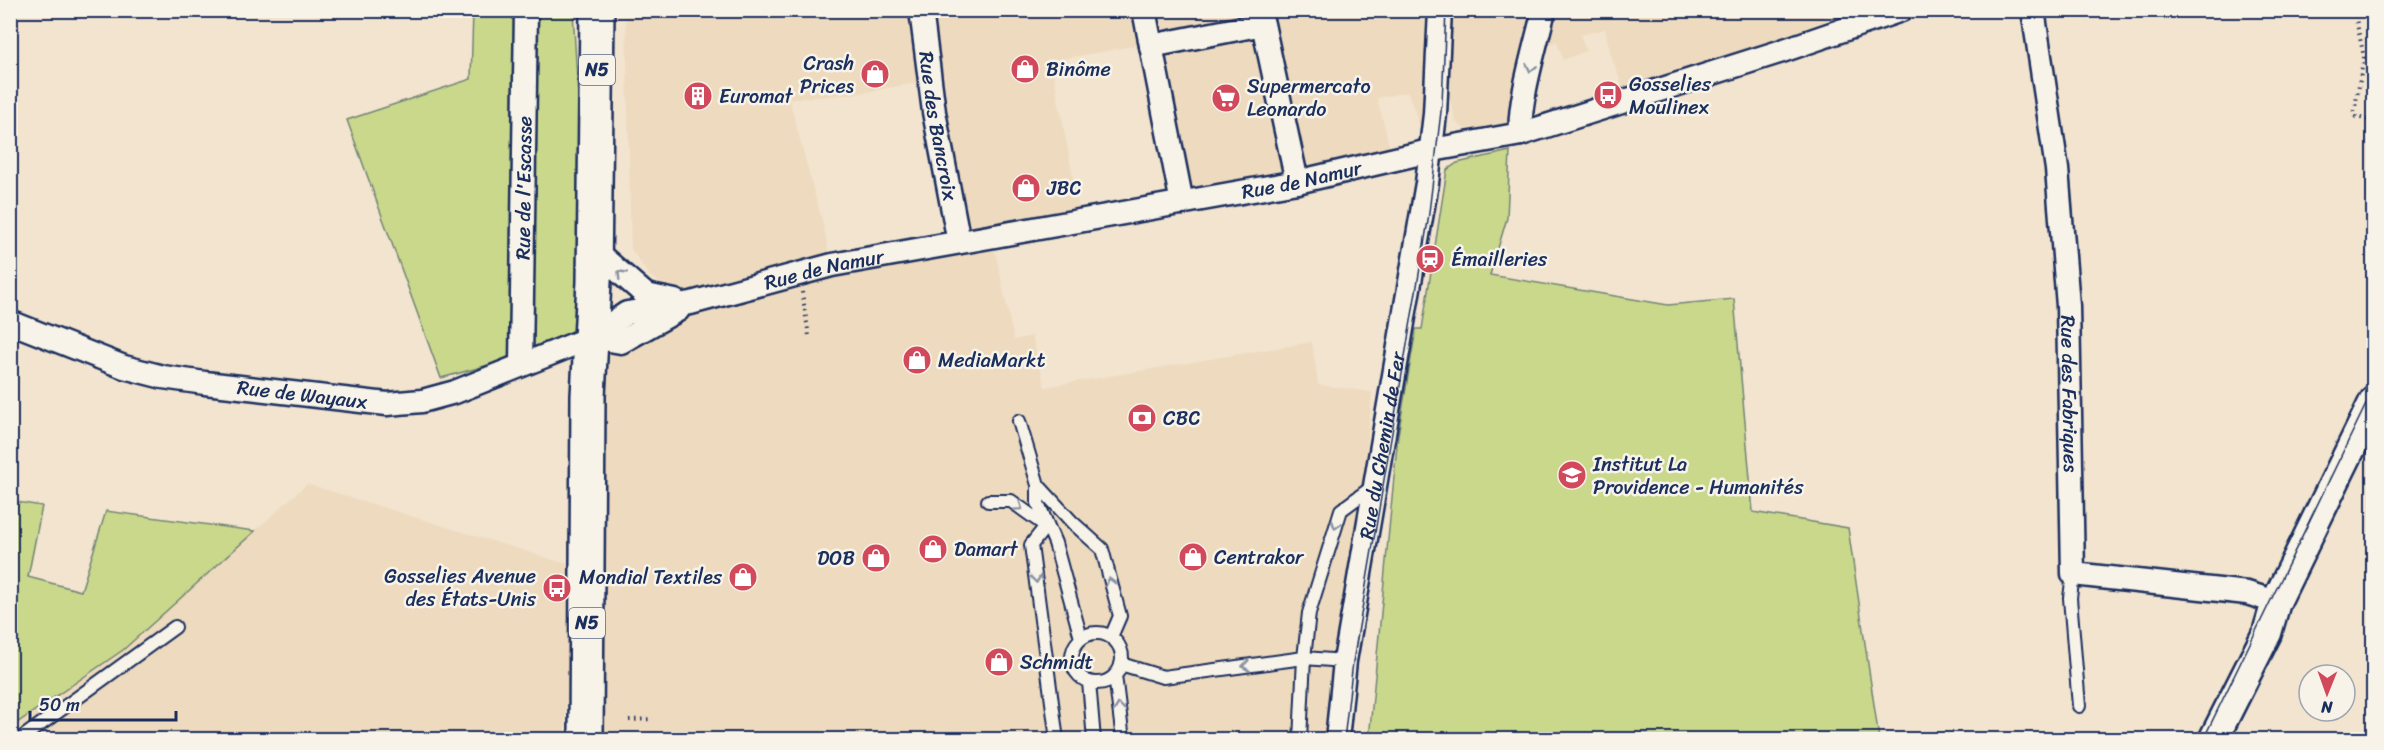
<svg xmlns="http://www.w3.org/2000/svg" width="2384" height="750" viewBox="0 0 2384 750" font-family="Sriracha,sans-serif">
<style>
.built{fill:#eedabe}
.green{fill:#cad88c;stroke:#728475;stroke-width:1.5}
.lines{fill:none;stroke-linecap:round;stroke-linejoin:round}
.service-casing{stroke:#1b2f5e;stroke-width:16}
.minor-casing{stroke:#1b2f5e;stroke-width:27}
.tertiary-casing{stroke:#1b2f5e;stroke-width:33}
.primary-casing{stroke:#1b2f5e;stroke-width:38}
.path{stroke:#1b2f5e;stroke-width:4;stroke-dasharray:1.5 4.5;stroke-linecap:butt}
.service{stroke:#f7f3e8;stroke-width:12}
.minor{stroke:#f7f3e8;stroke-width:22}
.tertiary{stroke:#f7f3e8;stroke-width:28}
.primary{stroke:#f7f3e8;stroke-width:33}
.tram{stroke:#1b2f5e;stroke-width:1.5}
.oneway{stroke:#8991a3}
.labels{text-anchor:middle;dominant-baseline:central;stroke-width:5;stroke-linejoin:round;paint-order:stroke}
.shield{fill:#f7f3e8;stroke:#5d6a87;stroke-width:1.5}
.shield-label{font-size:18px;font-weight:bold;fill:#1b2f5e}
.poi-label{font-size:20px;fill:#1b2f5e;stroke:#f7f3e8;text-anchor:start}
.street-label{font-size:20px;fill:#1b2f5e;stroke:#f7f3e8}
</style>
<rect width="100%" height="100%" fill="#f2e4cf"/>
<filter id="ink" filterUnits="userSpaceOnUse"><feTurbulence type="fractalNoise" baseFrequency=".0167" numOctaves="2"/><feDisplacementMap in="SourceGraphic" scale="12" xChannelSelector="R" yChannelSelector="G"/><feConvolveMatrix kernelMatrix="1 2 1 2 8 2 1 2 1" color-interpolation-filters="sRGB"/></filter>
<g filter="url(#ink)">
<path class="built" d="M1823 10 1827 20 1625 94 1611 55 1605 29 1580 35 1586 51 1563 60 1557 41 1542 48 1544 11Z
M626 11H1426L1424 138 1408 92 1377 98 1390 149 1166 194 1138 45 1051 61 1079 209 968 229 937 79 855 94 789 99 823 225 830 258 994 247 1014 340 1032 336 1045 387 1312 342 1318 385 1372 392 1359 530 1330 739 586 740 590 359 691 303 650 276 631 249Z
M1453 11H1535L1510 124 1465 129 1456 122 1449 96Z
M307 484 576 567 564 739 11 740 10 727 123 650Z"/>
<path class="green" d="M473 11H573L592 337 441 378 347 120 471 79Z
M1510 151 1507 218 1490 275 1668 305 1734 299 1753 512 1848 528 1879 739H1369L1398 435 1416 329H1422L1447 170 1457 163Z
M11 501 42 506 28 577 81 591 106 511 255 531 123 650 11 727Z"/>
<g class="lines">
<g class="service-casing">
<path id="service" d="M1019 421 1038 485V503L1055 543 1081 638
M1038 485 1072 522 1102 549 1120 616 1111 637
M988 501H1011L1046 526
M1046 526 1031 545 1057 740
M2073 574 2070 598 2079 706
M1072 658a25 25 0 1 1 50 0a25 25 0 1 1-50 0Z
M1121 664 1163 677 1304 658 1345 661
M1115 675 1123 740
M1089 682 1094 740
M19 740 175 627
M1300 740 1304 658 1309 613 1341 510 1375 485"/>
</g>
<g class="minor-casing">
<g id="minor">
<path id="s1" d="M921 10 934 112 959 242"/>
<path d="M1144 10 1182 203"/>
<path id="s2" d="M2033 10 2057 169 2068 306 2073 574 2247 593 2276 602"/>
<path d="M1151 46 1263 24 1297 182"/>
<path d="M1521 134C1517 106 1537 41 1544 10"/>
<path d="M594 250 646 295 675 301"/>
<path id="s3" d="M10 322 124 367 163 377 205 383 387 404 422 401 455 392 592 337 627 313 691 303 832 265 1297 182 1438 149 1521 134 1779 52 1901 10"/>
<path d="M592 337 621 342 678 310"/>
<path id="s4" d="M521 365 526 10"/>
<path id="s5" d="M1337 740 1345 661 1427 183 1435 114 1440 10"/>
</g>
</g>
<g class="tertiary-casing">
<path id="tertiary" d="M2213 740 2267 633 2276 602 2374 401"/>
</g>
<g class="primary-casing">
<path id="primary" d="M586 740 588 396 594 282 597 10"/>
</g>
<path class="path" d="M2354 10 2364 57 2354 113 2356 117 2374 121
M802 292 809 336
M629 720 653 719"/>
<use href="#service" class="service"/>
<use href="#minor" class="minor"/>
<use href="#tertiary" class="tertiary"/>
<use href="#primary" class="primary"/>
<path class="tram" d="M1344 740 1353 662 1428 221 1442 103 1446 10
M2203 740 2374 388"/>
</g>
<defs><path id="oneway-chevron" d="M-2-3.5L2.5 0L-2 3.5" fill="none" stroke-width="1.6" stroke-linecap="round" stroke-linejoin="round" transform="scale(1.5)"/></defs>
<g class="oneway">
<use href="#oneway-chevron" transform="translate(1531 68) rotate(103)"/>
<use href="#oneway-chevron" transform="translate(621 274) rotate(-134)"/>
<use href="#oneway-chevron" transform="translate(1019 507) rotate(34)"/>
<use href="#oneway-chevron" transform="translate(1336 525) rotate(108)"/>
<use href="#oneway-chevron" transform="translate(1036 579) rotate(83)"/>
<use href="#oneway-chevron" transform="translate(1110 582) rotate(-105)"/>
<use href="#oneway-chevron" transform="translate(1246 666) rotate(173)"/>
<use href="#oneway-chevron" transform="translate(1119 707) rotate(-97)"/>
</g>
</g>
<defs>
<g id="shop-disc" transform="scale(1.5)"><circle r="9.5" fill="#d1495b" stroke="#f7f3e8"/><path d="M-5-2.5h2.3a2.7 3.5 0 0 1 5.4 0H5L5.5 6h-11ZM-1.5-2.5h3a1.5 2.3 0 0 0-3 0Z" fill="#fff"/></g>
<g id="bus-disc" transform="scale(1.5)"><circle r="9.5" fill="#d1495b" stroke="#f7f3e8"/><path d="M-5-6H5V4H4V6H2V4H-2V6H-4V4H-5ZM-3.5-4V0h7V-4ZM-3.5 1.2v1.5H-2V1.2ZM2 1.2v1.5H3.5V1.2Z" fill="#fff"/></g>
<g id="building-disc" transform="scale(1.5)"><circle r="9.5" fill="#d1495b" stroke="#f7f3e8"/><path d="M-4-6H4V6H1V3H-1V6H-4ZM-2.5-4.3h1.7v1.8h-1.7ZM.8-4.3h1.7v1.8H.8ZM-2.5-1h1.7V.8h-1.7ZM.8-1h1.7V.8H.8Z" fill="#fff"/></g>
<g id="supermarket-disc" transform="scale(1.5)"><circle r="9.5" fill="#d1495b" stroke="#f7f3e8"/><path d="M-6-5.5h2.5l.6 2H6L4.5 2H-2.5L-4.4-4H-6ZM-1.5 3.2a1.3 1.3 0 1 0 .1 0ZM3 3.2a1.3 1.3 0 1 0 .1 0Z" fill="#fff"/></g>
<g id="station-disc" transform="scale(1.5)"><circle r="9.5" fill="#d1495b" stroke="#f7f3e8"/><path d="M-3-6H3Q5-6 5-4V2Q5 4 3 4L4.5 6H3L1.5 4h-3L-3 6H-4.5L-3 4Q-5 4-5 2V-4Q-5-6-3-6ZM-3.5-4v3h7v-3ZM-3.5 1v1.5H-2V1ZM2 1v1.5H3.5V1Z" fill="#fff"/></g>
<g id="bank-disc" transform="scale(1.5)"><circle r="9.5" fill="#d1495b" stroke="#f7f3e8"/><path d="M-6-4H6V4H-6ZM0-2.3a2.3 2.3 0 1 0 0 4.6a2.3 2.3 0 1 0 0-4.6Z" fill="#fff"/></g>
<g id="school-disc" transform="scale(1.5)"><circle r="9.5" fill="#d1495b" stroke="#f7f3e8"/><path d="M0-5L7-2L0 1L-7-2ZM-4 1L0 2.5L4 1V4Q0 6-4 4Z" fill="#fff"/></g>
</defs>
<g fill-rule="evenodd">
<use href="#shop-disc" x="1025" y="69"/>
<use href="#shop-disc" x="875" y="74"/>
<use href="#bus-disc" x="1608" y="95"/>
<use href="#building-disc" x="698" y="96"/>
<use href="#supermarket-disc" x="1226" y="98"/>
<use href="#shop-disc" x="1026" y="188"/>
<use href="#station-disc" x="1430" y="259"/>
<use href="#shop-disc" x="917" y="360"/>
<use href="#bank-disc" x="1142" y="418"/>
<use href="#school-disc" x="1572" y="475"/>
<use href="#shop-disc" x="933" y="549"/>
<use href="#shop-disc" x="1193" y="557"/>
<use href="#shop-disc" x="876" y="558"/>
<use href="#shop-disc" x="743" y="577"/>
<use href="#bus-disc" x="557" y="588"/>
<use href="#shop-disc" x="999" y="662"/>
</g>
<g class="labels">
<g class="shield">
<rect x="579" y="55" width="36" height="30" rx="4.5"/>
<rect x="569" y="608" width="36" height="30" rx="4.5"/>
</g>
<g class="shield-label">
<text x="597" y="70">N5</text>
<text x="587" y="623">N5</text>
</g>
<g class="poi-label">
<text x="854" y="63" text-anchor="end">Crash<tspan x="854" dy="23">Prices</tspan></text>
<text x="1046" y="69">Binôme</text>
<text x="1629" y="84">Gosselies<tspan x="1629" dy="23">Moulinex</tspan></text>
<text x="1247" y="86">Supermercato<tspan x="1247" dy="23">Leonardo</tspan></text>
<text x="719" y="96">Euromat</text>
<text x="1047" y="188">JBC</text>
<text x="1451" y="259">Émailleries</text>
<text x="938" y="360">MediaMarkt</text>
<text x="1163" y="418">CBC</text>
<text x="1593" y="464">Institut La<tspan x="1593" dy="23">Providence - Humanités</tspan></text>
<text x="954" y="549">Damart</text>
<text x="1214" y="557">Centrakor</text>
<text x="855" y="558" text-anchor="end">DOB</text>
<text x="536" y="576" text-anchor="end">Gosselies Avenue<tspan x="536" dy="23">des États-Unis</tspan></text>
<text x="722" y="577" text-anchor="end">Mondial Textiles</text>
<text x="1020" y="662">Schmidt</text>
</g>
<g class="street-label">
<text stroke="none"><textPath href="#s1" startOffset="117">Rue des Bancroix</textPath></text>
<text stroke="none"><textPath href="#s3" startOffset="1336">Rue de Namur</textPath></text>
<text stroke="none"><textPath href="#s4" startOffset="177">Rue de l'Escasse</textPath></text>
<text stroke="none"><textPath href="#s3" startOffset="850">Rue de Namur</textPath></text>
<text stroke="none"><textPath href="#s3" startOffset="303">Rue de Wayaux</textPath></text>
<text stroke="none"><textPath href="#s2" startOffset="386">Rue des Fabriques</textPath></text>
<text stroke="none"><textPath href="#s5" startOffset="298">Rue du Chemin de Fer</textPath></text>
</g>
</g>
<rect width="2384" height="750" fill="none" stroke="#f7f3e8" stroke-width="36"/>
<rect x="18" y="18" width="2348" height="714" fill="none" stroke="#1b2f5e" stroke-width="2" filter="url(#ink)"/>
<g transform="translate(2327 693) rotate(181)"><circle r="28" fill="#f7f3e8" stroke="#9fa5b1" stroke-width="1.5"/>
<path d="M0-4.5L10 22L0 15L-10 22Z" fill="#d1495b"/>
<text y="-9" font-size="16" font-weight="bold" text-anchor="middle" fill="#1b2f5e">N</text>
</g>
<path d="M30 711v9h146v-9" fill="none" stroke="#1b2f5e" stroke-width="3"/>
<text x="39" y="711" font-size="18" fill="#1b2f5e" stroke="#f7f3e8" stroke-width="4.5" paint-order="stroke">50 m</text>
</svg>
